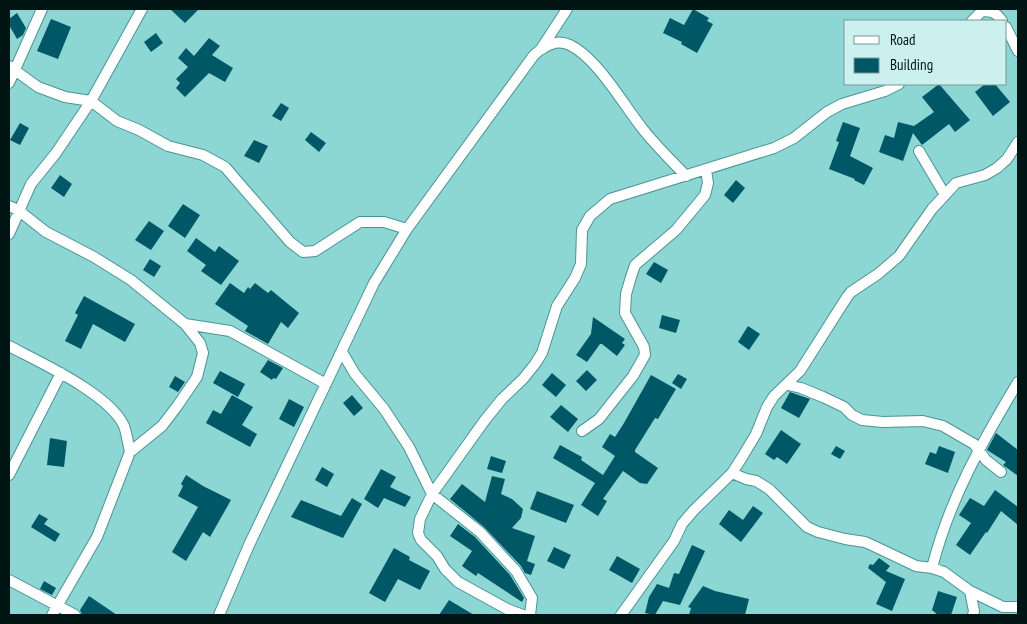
<svg xmlns="http://www.w3.org/2000/svg" width="1027" height="624" viewBox="0 0 1027 624" font-family="'PT Sans Narrow',sans-serif">
<style>
.building{fill:#005866}
.lines{fill:none;stroke-linecap:round;stroke-linejoin:round}
.street-casing{stroke:#4a9593;stroke-width:12}
.street{stroke:#fff;stroke-width:10}
</style>
<rect width="100%" height="100%" fill="#8cd6d4"/>
<path class="building" d="M170 9H199L185 23Z
M693 9 709 18 707 21 713 24 697 53 681 44 682 42 663 33 670 18 684 25Z
M17 13 26 28 23 35 17 39 9 25V19Z
M51 19 71 27 58 59 37 51Z
M156 33 163 43 151 52 144 42Z
M209 38 220 46 212 55 233 68 225 82 209 73 185 97 176 88 180 83 176 79 188 67 178 58 186 48 194 56Z
M939 84 970 120 955 132 949 124 922 145 913 133 903 161 879 152 885 135 894 138 898 122 914 126 934 112 922 97Z
M985 84H995L1010 102 993 116 975 92Z
M281 103 289 108 281 121 272 116Z
M843 122 860 128 850 156 873 168 864 185 854 180 855 179 829 169 839 142 836 141Z
M20 123 29 128 20 145 10 140Z
M311 132 326 143 319 152 305 140Z
M254 140 268 146 259 163 244 156Z
M60 175 72 184 64 197 51 188Z
M736 180 745 188 733 203 724 195Z
M183 204 200 215 185 238 168 226Z
M149 221 164 231 151 250 135 240Z
M196 238 215 252 219 246 239 261 221 285 201 271 206 265 187 251Z
M150 259 161 266 154 277 143 270Z
M654 262 668 270 661 283 646 274Z
M230 283 244 293 248 287 250 289 255 283 268 293 271 290 299 313 288 328 281 322 268 344 245 331 248 326 215 304Z
M84 296 135 324 125 342 93 324 81 349 65 341 78 315 75 313Z
M662 315 680 320 676 333 659 328Z
M593 317 625 339 622 343 625 345 617 356 602 344H600L587 362 576 355 591 334Z
M748 326 760 334 749 350 738 342Z
M268 360 283 368 276 379 273 378 272 380 260 372Z
M587 370 597 380 586 391 576 381Z
M220 371 245 384 238 397 213 383Z
M552 373 566 385 556 397 542 385Z
M678 374 687 379 681 389 672 383Z
M651 375 676 389 658 419 655 418 635 450V452L658 468 647 484 640 483 623 471 603 499 607 501 598 516 581 505 595 483 553 458 560 445 582 457 581 460 603 475 615 456 602 447 610 434 615 437 624 423Z
M175 376 185 382 178 392 169 387Z
M790 392 810 399 799 418 781 408Z
M232 395 253 407 242 425 257 434 250 447 206 423 213 410 221 414Z
M352 395 363 408 354 416 343 403Z
M289 399 304 407 294 427 279 419Z
M561 405 578 419 568 432 550 417Z
M781 430 801 444 787 464 777 457 774 460 765 454Z
M996 433 1018 450V476L1003 465 1006 462 987 450Z
M50 438 67 441 64 467 47 465Z
M836 446 845 451 840 459 831 454Z
M939 446 955 452 948 473 925 464 930 452 936 454Z
M491 456 506 461 502 473 487 469Z
M322 467 334 474 327 487 315 480Z
M381 469 396 477 390 487 411 497 405 507 384 498 378 508 364 499Z
M186 475 203 486 231 500 210 537 203 532 186 561 172 552 198 507 178 496 183 486 181 484Z
M492 476 505 479 501 494 512 499 523 509 521 518 512 528 535 536 527 561 535 564 531 575 525 573 521 566 484 527 450 499 462 484 485 502Z
M995 490 1018 507V525L1001 511 987 533 986 532 970 555 956 545 971 523 959 515 970 498 984 506Z
M537 491 574 505 566 523 530 509Z
M352 498 362 504 343 538 291 517 301 500 341 516Z
M753 506 763 513 741 542 719 524 729 510 743 520Z
M39 514 48 519 44 524 60 534 55 542 31 527Z
M458 524 475 537 510 575 524 598 522 602 478 573 476 576 462 566 472 551 450 536Z
M692 545 705 551 680 605 663 601 655 615 645 613 649 597 657 584 669 588 674 573 679 574Z
M554 547 571 555 564 569 547 561Z
M394 548 410 557 409 560 430 571 420 590 398 579 385 602 369 593Z
M617 556 640 569 632 583 609 570Z
M879 558 890 566 886 571 905 579 892 611 876 604 886 582 868 568 870 564 873 565Z
M44 581 56 588 52 595 40 589Z
M703 586 715 591 749 599 745 615H689L691 608 688 607Z
M938 591 957 597 951 615H938L932 610Z
M89 596 117 615H82L80 610Z
M449 600 474 615H439Z"/>
<g class="lines">
<g class="street-casing">
<path id="street" d="M972 21 982 11C992 11 997 13 1002 21
M1006 27 1018 51
M542 49C551 43 559 40 570 45 597 58 623 104 642 128 655 145 671 160 686 176
M9 66 38 87 65 97 91 101 117 121 139 130 168 146 203 155 225 167 290 242 303 252 315 251 360 222H384L407 229
M9 83 42 9
M919 151 945 195
M9 206 18 210 46 232 94 257 131 280 185 324 200 343 203 353 197 377 178 405 162 426 130 452 97 537 52 615
M9 234 31 184 56 153 91 101 142 9
M185 324 230 331 326 384
M9 346C39 362 110 394 124 426 127 434 128 444 130 452
M342 352 355 374 384 409 409 447 432 494 480 532 516 571 532 598 530 615
M788 385 801 388 823 397 844 407 852 415 862 420 883 422 923 421 943 426 974 444 986 460 1001 472
M582 431 599 419 610 405 633 376 645 355 644 347 625 313 626 294 631 277 635 265 676 230 705 195 708 183 706 170
M732 473 746 479 756 481 769 489 807 527 818 532 845 539 865 542 876 547 916 566 932 568 944 572 970 591 1003 607H1018
M9 475 61 373
M932 568C949 500 982 442 1018 382
M9 580 75 615
M970 591 974 611 973 615
M219 615 249 545 374 283 407 229 534 55 541 49 567 9
M523 615 507 609 458 582 445 569 437 556 421 540 418 533 420 519 432 494 485 420 502 399 523 379 535 364 542 353 557 306 575 278 581 264 582 230 590 216 610 199 774 148 794 138 827 112 842 104 885 91 899 84
M621 615 674 541 682 524 694 510 732 473 741 459 756 434 767 407 774 396 800 371 847 297 851 292 878 274 899 256 932 209 956 183 985 175 997 168 1007 159 1018 142"/>
</g>
<use href="#street" class="street"/>
</g>
<rect width="1027" height="624" fill="none" stroke="#001414" stroke-width="20"/>
<rect x="844" y="20" width="162" height="65" fill="#ccf0ee" stroke="#7a9897"/>
<rect x="854" y="36" width="25" height="8" fill="#ffffff" stroke="#7a9897"/>
<text x="890" y="45" font-size="15" fill="#001414">Road</text>
<rect x="854" y="58" width="25" height="15" fill="#005866" stroke="#7a9897"/>
<text x="890" y="70" font-size="15" fill="#001414">Building</text>
</svg>
